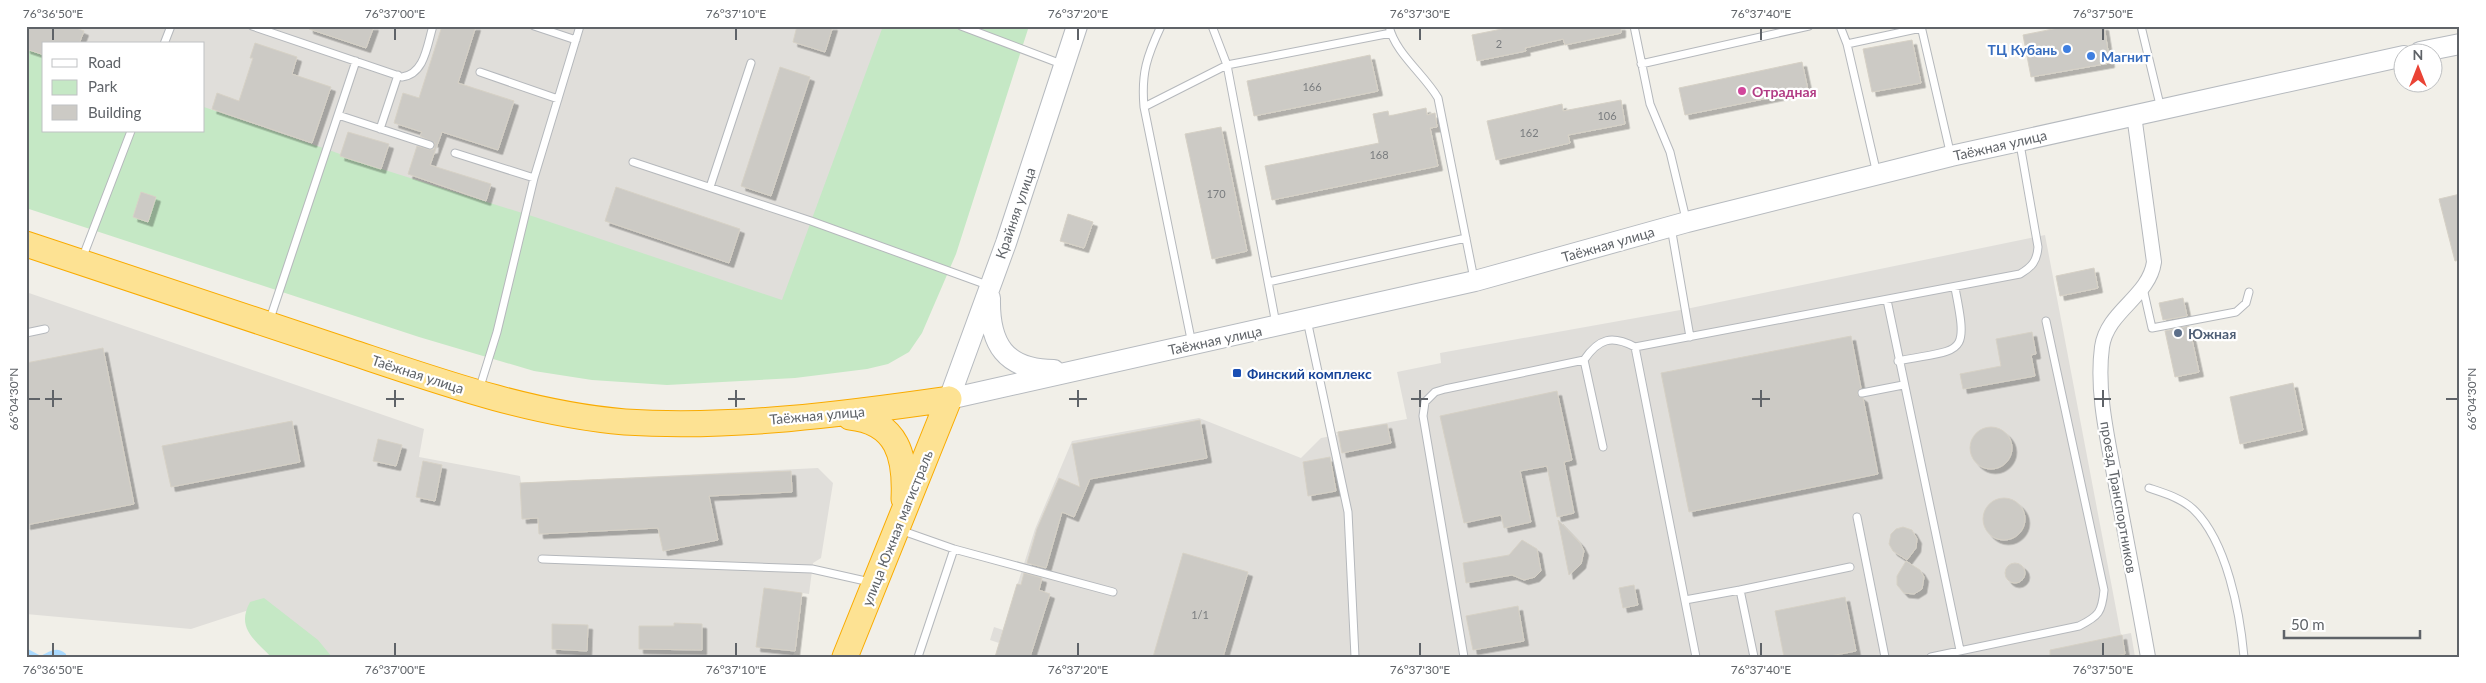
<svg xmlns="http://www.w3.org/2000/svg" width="2486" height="683" viewBox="0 0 2486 683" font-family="Lato,sans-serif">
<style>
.industrial{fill:#e0deda}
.green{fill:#c5e8c5}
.water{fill:#aadaff}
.building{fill:#cccac5;stroke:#d6d1c6;filter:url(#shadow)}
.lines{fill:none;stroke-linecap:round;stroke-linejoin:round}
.lane-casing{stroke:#b5b8bc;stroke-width:9}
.street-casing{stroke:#b5b8bc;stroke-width:16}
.secondary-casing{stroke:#b6babf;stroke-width:22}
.highway-casing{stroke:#f9ab00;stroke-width:27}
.lane{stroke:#fff;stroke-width:7}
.street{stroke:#fff;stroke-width:14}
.secondary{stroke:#fff;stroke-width:20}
.highway{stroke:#fde293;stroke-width:25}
.ticks{fill:none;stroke:#5f6368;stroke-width:2}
.shop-dot{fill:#3f7fe0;stroke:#fff;stroke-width:2}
.hotel-dot{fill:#d1479c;stroke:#fff;stroke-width:2}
.service-dot{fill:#5c6f8a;stroke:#fff;stroke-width:2}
.transit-dot{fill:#1a4fb4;stroke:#fff;stroke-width:2}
.labels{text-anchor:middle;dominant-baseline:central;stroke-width:4.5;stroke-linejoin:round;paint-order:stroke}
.number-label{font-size:11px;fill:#7a7d7f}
.shop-label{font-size:14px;font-weight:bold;fill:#366cbe;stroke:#fff;text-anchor:end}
.hotel-label{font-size:14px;font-weight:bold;fill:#b23c85;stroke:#fff;text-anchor:start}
.street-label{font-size:14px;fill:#5f6368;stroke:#fff}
.service-label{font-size:14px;font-weight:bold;fill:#4e5e75;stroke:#fff;text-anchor:start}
.transit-label{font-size:14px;font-weight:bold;fill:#164399;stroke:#fff;text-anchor:start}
.neatline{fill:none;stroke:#5f6368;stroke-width:2}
.ticks-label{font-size:12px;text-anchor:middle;fill:#5f6368}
</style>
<defs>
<filter id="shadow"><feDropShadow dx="4.5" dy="4.5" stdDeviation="0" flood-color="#0004"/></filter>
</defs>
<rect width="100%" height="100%" fill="#f1efe8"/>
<path class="industrial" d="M26 26H903L799 322 204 130V44H44Z
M2045 235 2121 635 2131 633 2135 657H995L999 643 990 640 994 627 1003 630 1035 529 1072 441 1199 418 1301 458 1321 438 1337 435 1336 432 1407 419 1397 372 1441 363 1440 353 1686 309Z
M26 292 424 429 419 457 520 476 521 483 818 468 833 483 821 558 813 563 809 594 802 593 795 651 792 657H293L252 609 191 629 26 614Z"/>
<path class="green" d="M883 26H1029L956 254 922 333 909 352 888 364 867 369 795 378 667 385 592 380 534 371 419 337 26 208V49L44 55V131H204V107L326 149 340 154V156L535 217 782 300Z
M264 598 318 640 332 657H271C254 639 236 628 250 602Z"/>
<path class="water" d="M26 648 41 656C50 651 57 646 66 654V657H26Z"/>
<path class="building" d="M26 26H71L84 31 79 44H44V55L26 49Z
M309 26H374L366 48 309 29Z
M442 26H476L458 83 514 101 498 150 442 132 430 165 491 184 486 201 408 174 417 146 431 150 434 149 435 143 420 136 422 132 394 123 403 93 419 98Z
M797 26H833L825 52 793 42Z
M1517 26H1621V33L1565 45 1563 39 1525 48 1526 51 1477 61 1472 35Z
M2068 26H2104L2110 63 2031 77 2023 35Z
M1912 40 1921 83 1872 92 1863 49Z
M255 43 297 57 292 74 331 87 312 143 212 109 217 93 239 101 253 58H250Z
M1370 55 1378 91 1254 116 1247 81Z
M1802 62 1808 90 1685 115 1679 88Z
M780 67 810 77 771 196 741 186Z
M1621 100 1625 124 1568 135 1570 143 1496 160 1487 121 1562 104 1563 111Z
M1426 108 1427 115 1435 113 1437 127 1430 128 1438 166 1272 200 1265 166 1379 143 1373 114 1388 111 1389 116Z
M1221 127 1247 251 1212 259 1185 134Z
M348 132 389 144 381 169 340 156Z
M616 187 740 229 729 263 605 221Z
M141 192 156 197 148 222 133 217Z
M2460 194V260L2455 261 2439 199Z
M1068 214 1093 222 1084 248 1060 241Z
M2094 268 2098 288 2060 296 2056 276Z
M2183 298 2187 316 2163 320 2159 303Z
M2189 326 2199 372 2175 377 2165 331Z
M2032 332 2036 354 2031 355 2035 376 1963 389 1960 374 2001 366 1996 339Z
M1851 336 1861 388 1857 394 1863 398 1878 474 1689 512 1661 373Z
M103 348 134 504 26 525V363Z
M2293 383 2303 430 2240 444 2230 397Z
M1557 391 1572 460 1564 462 1574 513 1557 517 1547 466 1520 471 1531 522 1504 528 1501 515 1464 523 1440 416Z
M1200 420 1207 458 1090 479 1074 517 1062 512 1046 568 1027 563 1037 529 1059 478 1080 487 1072 444Z
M292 421 300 462 171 487 162 446Z
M1387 424 1391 443 1342 453 1338 432Z
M1970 448a21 21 0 1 1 42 0a21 21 0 1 1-42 0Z
M378 439 402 445 396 466 373 461Z
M1330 457 1336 491 1308 496 1303 462Z
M423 461 442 465 435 501 416 497Z
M791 471 792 492 709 496 718 540 663 551 658 528 539 534 538 518 522 519 520 483Z
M1983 519a21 21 0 1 1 42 0a21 21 0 1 1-42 0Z
M1558 520 1580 543 1584 551 1581 564 1569 575Z
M1903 527 1912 530 1917 539 1916 548 1907 560 1893 551 1889 544 1891 534 1896 529Z
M1522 540 1537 549 1541 571 1535 577 1524 580 1512 575 1466 583 1463 563 1509 555Z
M1183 553 1248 572 1223 657H1153Z
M1906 561 1920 570 1924 577 1922 589 1914 594 1904 593 1897 585V576Z
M2005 573a10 10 0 1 1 20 0a10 10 0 1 1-20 0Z
M1024 573 1042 578 1039 590 1050 594 1030 657H995L1017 584 1021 585Z
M1634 585 1638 605 1623 608 1619 588Z
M764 588 802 593 795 651 756 647Z
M1845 597 1856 651 1825 657H1784L1775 611Z
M1518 606 1524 641 1473 650 1466 616Z
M674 623 702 624V650L639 649V626H674Z
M552 624 588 625 587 651 552 649Z
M2122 635 2125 654 2109 657H2050V650Z"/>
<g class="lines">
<g class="lane-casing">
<path id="lane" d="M252 26 402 77C425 74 427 45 433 26
M534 26 576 40
M961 26 1064 65
M1212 26 1227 65 1276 324
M1389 26C1395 53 1424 74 1438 98L1474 279
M1634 26 1650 104 1670 152 1686 219
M1840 26 1847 44 1877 174
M1921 26 1951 156
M2141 26 2161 109
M164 44 171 26
M1847 44 1921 28
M1641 64 1809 26
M480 72 558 99
M1144 107C1141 73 1147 56 1161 26
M338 115 430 145
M380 129 398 75
M455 153 534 178
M633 162 811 221 990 286
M710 187 751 63
M1671 227 1690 337
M82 259 131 131
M1268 282 1466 238
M2143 288 2152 328 2236 312 2246 303 2249 292
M1887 300 1960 650
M1307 320 1348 512 1355 657
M269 322 356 61
M26 333 45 329
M1192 344 1144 107 1227 65 1391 33
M1584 360 1603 447
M1898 361C1963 348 1969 358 1955 288
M479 390 497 332 534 178 580 26
M1862 393 1903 385
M2149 488C2164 493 2181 498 2193 509 2227 541 2240 613 2244 657
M1857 517 1885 657
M900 530 954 549 1113 592
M542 559 812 569 870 582
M1685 600 1740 590
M918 657 954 549
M1464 657 1423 416 1425 402 1435 392 1445 389 1584 360C1599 338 1612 335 1635 347
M1696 657 1635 347 2020 274C2032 267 2037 261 2038 247L2020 144
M1754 657 1740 590 1850 567
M1931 657 2079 626C2099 616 2102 612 2104 590L2046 321"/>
</g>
<g class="street-casing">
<path id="street" d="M2134 115 2154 262C2149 297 2107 311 2102 347 2096 392 2108 440 2116 485 2127 543 2138 600 2148 657"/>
</g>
<g class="secondary-casing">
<path id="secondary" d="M2420 52 2460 44
M990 298C989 344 1005 370 1054 370
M949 399 1475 281 1687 222 1951 156 2404 56
M949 399 1006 243 1077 26"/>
</g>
<g class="highway-casing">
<path id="highway" d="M26 244C134 280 241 316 348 351 438 381 530 414 625 422 731 429 845 414 949 399
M850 417C898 422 906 457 904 499
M845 657 949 399"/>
</g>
<use href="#lane" class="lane"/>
<use href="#street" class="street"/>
<use href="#secondary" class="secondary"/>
<use href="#highway" class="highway"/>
</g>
<path class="ticks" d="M53 28V40M395 28V40M736 28V40M1078 28V40M1420 28V40M1761 28V40M2103 28V40M53 390V407M395 390V407M736 390V407M1078 390V407M1420 390V407M1761 390V407M2103 390V407M28 399H40M45 399H62M386 399H404M728 399H745M1069 399H1087M1411 399H1428M1752 399H1770M2094 399H2111M2446 399H2458M53 643V656M395 643V656M736 643V656M1078 643V656M1420 643V656M1761 643V656M2103 643V656"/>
<g class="shop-dot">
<circle cx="2067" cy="49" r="5"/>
<circle cx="2091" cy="56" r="5"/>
</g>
<circle class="hotel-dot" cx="1742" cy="91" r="5"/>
<circle class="service-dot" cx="2178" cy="333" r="5"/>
<rect class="transit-dot" x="1232" y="368" width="10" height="10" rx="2.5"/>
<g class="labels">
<g class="number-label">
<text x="1499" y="43">2</text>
<text x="1312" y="86">166</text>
<text x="1607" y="115">106</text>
<text x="1529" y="132">162</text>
<text x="1379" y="154">168</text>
<text x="1216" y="193">170</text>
<text x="1200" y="614">1/1</text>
</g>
<g class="shop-label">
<text x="2057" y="49">ТЦ Кубань</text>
<text x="2101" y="56" text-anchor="start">Магнит</text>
</g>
<g class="hotel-label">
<text x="1752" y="91">Отрадная</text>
</g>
<g class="street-label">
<text transform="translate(2000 145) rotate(-13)">Таёжная улица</text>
<text transform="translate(1015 213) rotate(-71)">Крайняя улица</text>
<text transform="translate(1608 244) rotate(-16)">Таёжная улица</text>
<text transform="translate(1215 340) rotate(-12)">Таёжная улица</text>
<text transform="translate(418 374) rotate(18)">Таёжная улица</text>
<text transform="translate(817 415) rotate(-5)">Таёжная улица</text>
<text transform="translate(2119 497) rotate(80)">проезд Транспортников</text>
<text transform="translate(897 528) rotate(-68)">улица Южная магистраль</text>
</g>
<g class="service-label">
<text x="2188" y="333">Южная</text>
</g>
<g class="transit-label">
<text x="1247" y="373">Финский комплекс</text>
</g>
</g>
<rect width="2486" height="683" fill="none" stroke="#ffffff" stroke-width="55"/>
<rect x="42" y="42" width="162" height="90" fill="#ffffff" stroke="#bfc1c3"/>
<rect x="52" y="59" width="25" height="8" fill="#ffffff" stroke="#bfc1c3"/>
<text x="88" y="68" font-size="15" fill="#5f6368">Road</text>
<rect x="52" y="80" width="25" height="15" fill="#c5e8c5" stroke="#bfc1c3"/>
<text x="88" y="92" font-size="15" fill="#5f6368">Park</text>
<rect x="52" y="105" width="25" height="15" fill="#cccac5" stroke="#bfc1c3"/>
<text x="88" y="118" font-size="15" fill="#5f6368">Building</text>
<g transform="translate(2418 68)"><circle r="24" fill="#ffffff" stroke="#bfc1c3"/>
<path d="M0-4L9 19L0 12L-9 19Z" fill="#ea4335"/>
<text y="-8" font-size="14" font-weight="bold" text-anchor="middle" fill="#5f6368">N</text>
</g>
<path d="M2284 630v8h136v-8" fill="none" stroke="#5f6368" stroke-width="2.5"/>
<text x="2291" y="630" font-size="15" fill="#5f6368" stroke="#ffffff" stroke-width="4" paint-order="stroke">50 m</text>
<rect x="28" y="28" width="2430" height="628" class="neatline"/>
<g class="ticks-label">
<text x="53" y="18">76°36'50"E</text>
<text x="395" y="18">76°37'00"E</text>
<text x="736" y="18">76°37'10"E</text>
<text x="1078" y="18">76°37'20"E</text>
<text x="1420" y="18">76°37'30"E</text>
<text x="1761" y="18">76°37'40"E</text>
<text x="2103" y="18">76°37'50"E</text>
<text transform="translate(14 399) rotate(-90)" y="4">66°04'30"N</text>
<text transform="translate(2472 399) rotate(-90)" y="4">66°04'30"N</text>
<text x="53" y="674">76°36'50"E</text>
<text x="395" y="674">76°37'00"E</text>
<text x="736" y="674">76°37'10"E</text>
<text x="1078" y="674">76°37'20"E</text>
<text x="1420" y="674">76°37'30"E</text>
<text x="1761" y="674">76°37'40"E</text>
<text x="2103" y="674">76°37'50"E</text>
</g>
</svg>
